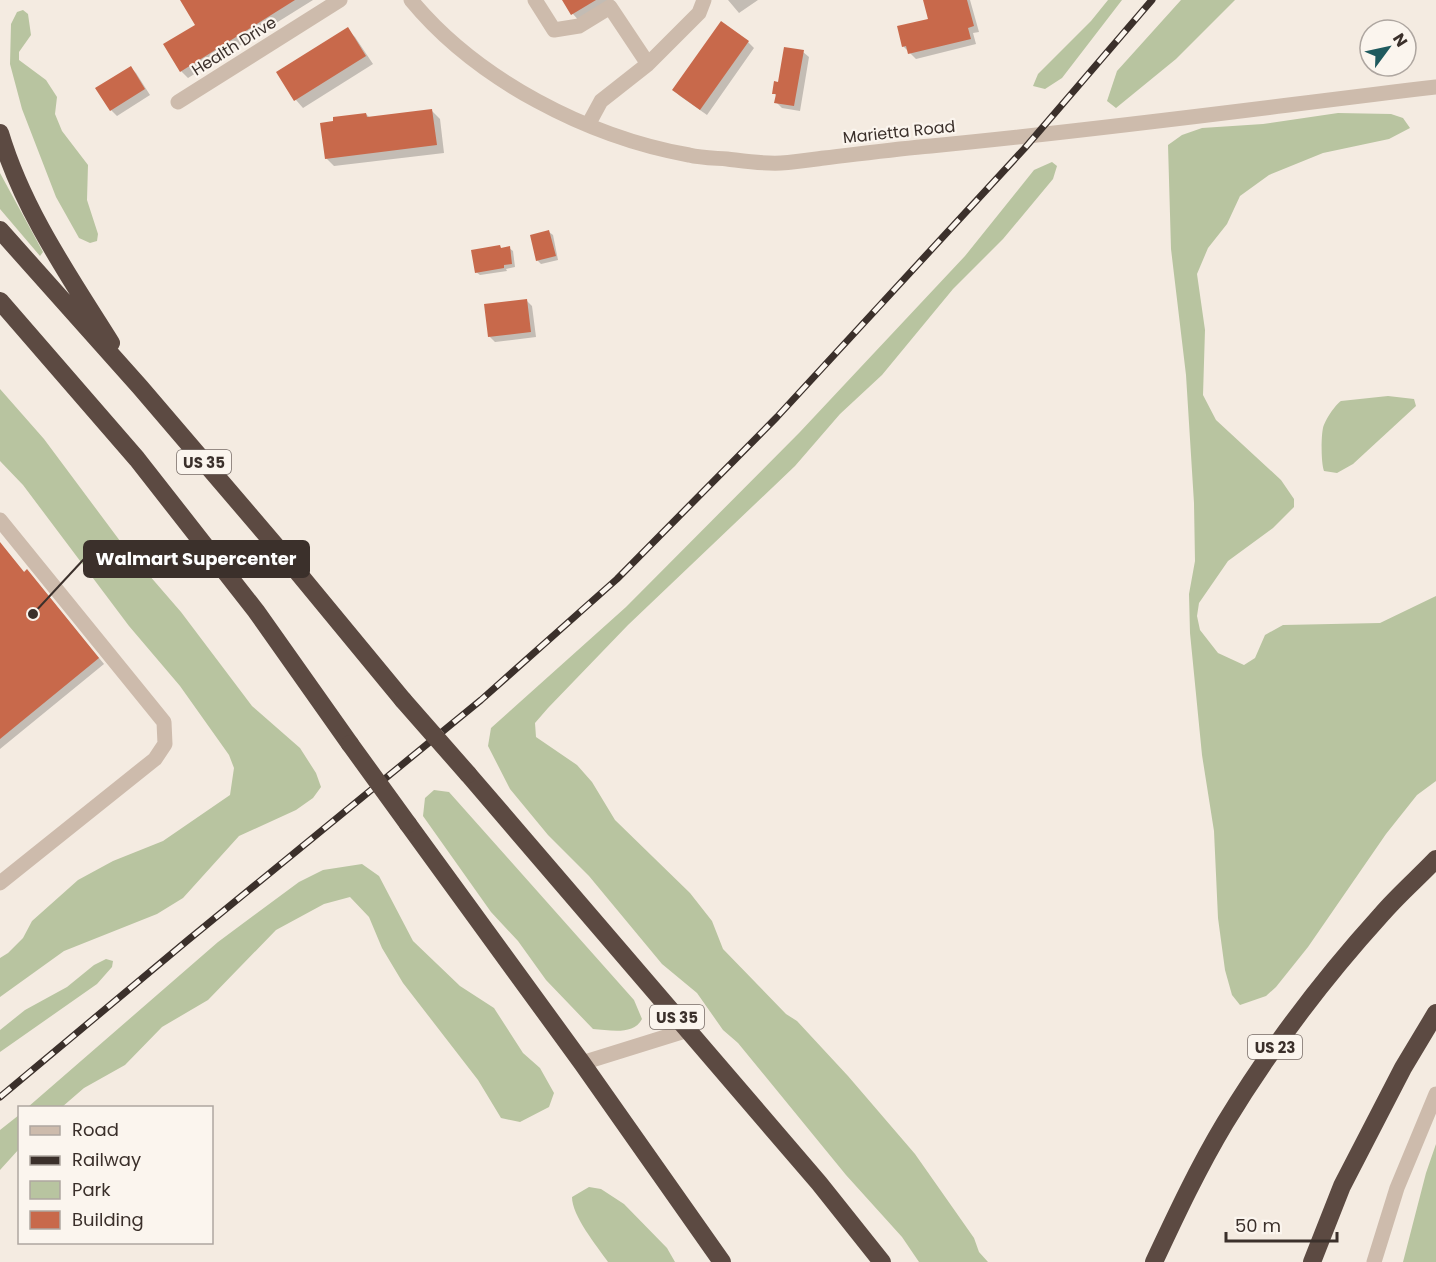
<svg xmlns="http://www.w3.org/2000/svg" width="1436" height="1262" viewBox="0 0 1436 1262" font-family="Poppins,sans-serif">
<style>
.green{fill:#b8c4a0}
.shadow{fill:#0003}
.building{fill:#c8694b}
.lines{fill:none;stroke-linecap:round;stroke-linejoin:round}
.minor{stroke:#cdbbac;stroke-width:15}
.highway{stroke:#5c4a42;stroke-width:18}
.rail-casing{stroke:#3b302b;stroke-width:7}
.rail{stroke:#fbf5ee;stroke-width:4.5;stroke-dasharray:14;stroke-linecap:butt}
.highway-bridge{stroke:#5c4a42;stroke-width:18}
.labels{text-anchor:middle;dominant-baseline:central;stroke-width:4.5;stroke-linejoin:round;paint-order:stroke}
.shield{fill:#fbf5ee;stroke:#756b66;stroke-width:1.5}
.shield-label{font-size:15px;font-weight:bold;fill:#3b302b}
.street-label{font-size:16px;fill:#3b302b;stroke:#fbf5ee}
.leader{fill:none;stroke:#3b302b;stroke-width:2}
.callout-dot{fill:#3b302b;stroke:#fbf5ee;stroke-width:2}
.callout{fill:#3b302b;stroke:#3b302b;stroke-width:2}
.callout-label{font-size:18px;text-anchor:middle;font-weight:bold;fill:#fff}
</style>
<rect width="100%" height="100%" fill="#f4ebe1"/>
<path class="green" d="M1108 0H1122L1062 78 1045 89 1033 86 1038 74 1091 21Z
M1181 0H1235L1176 59 1116 108 1107 101 1117 71Z
M23 10 28 14 31 35 19 52V60L46 80 57 97 55 114 62 131 88 165 87 200 98 234 97 241 90 243 79 238 56 197 22 109 10 64 11 24 17 12Z
M1338 113 1391 114 1403 118 1410 128 1389 139 1323 153 1269 175 1240 196 1227 224 1208 248 1197 274 1205 330 1203 395 1216 420 1281 480 1294 499V507L1273 528 1228 561 1199 603 1197 616 1200 630 1218 653 1244 665 1255 658 1265 635 1283 625 1380 623 1436 596V781L1417 795 1386 834 1308 947 1276 987 1266 996 1240 1005 1232 995 1225 970 1218 918 1214 831 1202 755 1190 633 1189 594 1195 561 1194 503 1186 375 1171 249 1168 145 1182 135 1202 128 1263 124Z
M1052 162 1057 166 1053 179 1003 239 953 289 882 375 840 414 795 466 628 625 548 708 535 723 536 737 577 765 592 782 615 820 690 893 712 921 723 949 786 1014 797 1021 848 1076 915 1154 974 1238 979 1252 988 1262H919L902 1237 846 1175 738 1043 723 1030 697 993 662 964 589 876 548 835 510 789 488 746 491 728 626 607 799 433 965 256 1034 170Z
M0 173 43 252 40 256 0 209Z
M0 389 44 439 123 545 181 612 252 706 300 748 316 773 321 787 313 798 296 810 239 836 183 898 157 914 64 951 0 997V958L8 953 23 938 32 921 78 880 113 861 163 841 230 795 234 768 229 755 180 686 129 626 23 485 0 461Z
M1388 396 1414 399 1416 406 1353 464 1337 473 1324 471C1321 463 1321 437 1323 428 1325 420 1335 405 1341 401Z
M434 790 449 792 634 1000 642 1019C633 1036 609 1030 593 1029L546 980 518 941 491 912 423 816 425 798Z
M362 864 379 876 413 941 460 986 494 1008 523 1053 540 1068 554 1093 549 1107 520 1122 501 1118 478 1080 403 983 382 948 369 917 350 897 324 904 276 930 208 1000 162 1027 125 1065 84 1088 62 1107H28L218 942 299 882 323 870Z
M106 959 113 961 112 967 97 984 0 1052V1030L25 1010 67 987 94 965Z
M19 1115V1149L0 1170V1130Z
M1436 1144V1262H1403L1426 1173Z
M589 1187 601 1189 624 1204 667 1248 675 1262H608C597 1246 572 1216 572 1197Z"/>
<path class="shadow" d="M182 0H313L188 78 181 71 197 25Z
M564 0H613L614 1 580 22 573 14Z
M728 0H758L739 13Z
M927 0H970L979 32 973 33 976 44 916 59 903 46 929 20Z
M347 29 355 37 373 64 303 108 296 100 278 73Z
M748 42 754 48 707 115 680 96 674 90Z
M803 52 809 57 800 111 782 108 776 102 777 97 774 93Z
M130 67 136 73 150 95 117 116 111 110Z
M432 111 440 119 444 153 334 166 326 158 366 114 370 118Z
M549 232 553 235 558 260 541 264 537 260Z
M509 248 513 251 515 267 506 269 507 271 480 275 476 272 502 249Z
M526 300 532 306 536 337 495 342 489 336Z
M0 543 25 573 33 577 104 664 0 749Z"/>
<path class="building" d="M180 0H295L180 72 163 44 195 25Z
M562 0H596L571 15Z
M923 0H967L974 26 968 28 971 39 908 54 906 46 902 47 897 26 928 19Z
M721 21 749 41 700 110 672 90Z
M348 27 366 56 294 101 276 72Z
M784 47 804 50 794 106 774 103 776 94H772L774 81 778 82Z
M131 66 145 89 110 111 95 88Z
M432 109 437 145 325 159 320 123 333 121V117L366 113 367 117Z
M549 230 556 256 536 261 530 235Z
M500 245 501 248 510 246 512 264 504 265V268L475 273 471 250Z
M527 299 531 332 488 337 484 304Z
M0 542 24 572 27 569 99 658 0 739Z"/>
<g class="lines">
<path class="minor" d="M411 0C477 80 588 137 689 155 701 158 714 158 727 159 744 161 763 164 781 163 795 162 809 160 824 158 859 154 895 149 931 146 1100 130 1268 107 1436 87
M535 0 554 30 579 26 610 7 648 64
M178 102 340 0
M588 125 601 101 648 64 699 13 704 0
M0 520 164 722 165 744 155 759 0 883
M582 1063 688 1030
M1374 1262 1397 1188 1436 1094"/>
<path class="highway" d="M0 133C23 210 69 276 111 343
M0 230 140 387 276 546 403 700
M0 301 137 459 256 611 350 744
M468 774 819 1183 882 1262
M408 824 582 1063 722 1262
M1154 1262C1176 1215 1198 1168 1225 1123 1270 1049 1323 979 1381 915 1398 895 1418 878 1436 859
M1312 1262 1342 1186 1403 1068 1436 1013"/>
<g class="rail-casing">
<path id="rail" d="M0 1097 188 940 481 700 617 579 777 417 1024 149 1152 0"/>
</g>
<use href="#rail" class="rail"/>
<path class="highway-bridge" d="M403 700 468 774
M350 744 408 824"/>
</g>
<g class="labels">
<g class="shield">
<rect x="177" y="450" width="54" height="24" rx="4.5"/>
<rect x="650" y="1005" width="54" height="24" rx="4.5"/>
<rect x="1248" y="1035" width="54" height="24" rx="4.5"/>
</g>
<g class="shield-label">
<text x="204" y="462">US 35</text>
<text x="677" y="1017">US 35</text>
<text x="1275" y="1047">US 23</text>
</g>
<g class="street-label">
<text transform="translate(234 46) rotate(-32)">Health Drive</text>
<text transform="translate(899 132) rotate(-6)">Marietta Road</text>
</g>
</g>
<path class="leader" d="M33 614L84 559"/>
<circle class="callout-dot" cx="33" cy="614" r="6"/>
<rect class="callout" x="84" y="541" width="225" height="36" rx="6"/>
<g class="callout-label">
<text x="196" y="565">Walmart Supercenter</text>
</g>
<rect x="18" y="1106" width="195" height="138" fill="#fbf5ee" stroke="#aea6a0" stroke-width="1.5"/>
<rect x="30" y="1126" width="30" height="9" fill="#cdbbac" stroke="#aea6a0" stroke-width="1.5"/>
<text x="72" y="1136" font-size="18" fill="#3b302b">Road</text>
<rect x="30" y="1156" width="30" height="9" fill="#3b302b" stroke="#aea6a0" stroke-width="1.5"/>
<text x="72" y="1166" font-size="18" fill="#3b302b">Railway</text>
<rect x="30" y="1181" width="30" height="18" fill="#b8c4a0" stroke="#aea6a0" stroke-width="1.5"/>
<text x="72" y="1196" font-size="18" fill="#3b302b">Park</text>
<rect x="30" y="1211" width="30" height="18" fill="#c8694b" stroke="#aea6a0" stroke-width="1.5"/>
<text x="72" y="1226" font-size="18" fill="#3b302b">Building</text>
<g transform="translate(1388 48) rotate(57)"><circle r="28" fill="#fbf5ee" stroke="#aea6a0" stroke-width="1.5"/>
<path d="M0-4.5L10 22L0 15L-10 22Z" fill="#1f5a5e"/>
<text y="-9" font-size="16" font-weight="bold" text-anchor="middle" fill="#3b302b">N</text>
</g>
<path d="M1226 1232v9h111v-9" fill="none" stroke="#3b302b" stroke-width="3"/>
<text x="1235" y="1232" font-size="18" fill="#3b302b" stroke="#fbf5ee" stroke-width="4.5" paint-order="stroke">50 m</text>
</svg>
